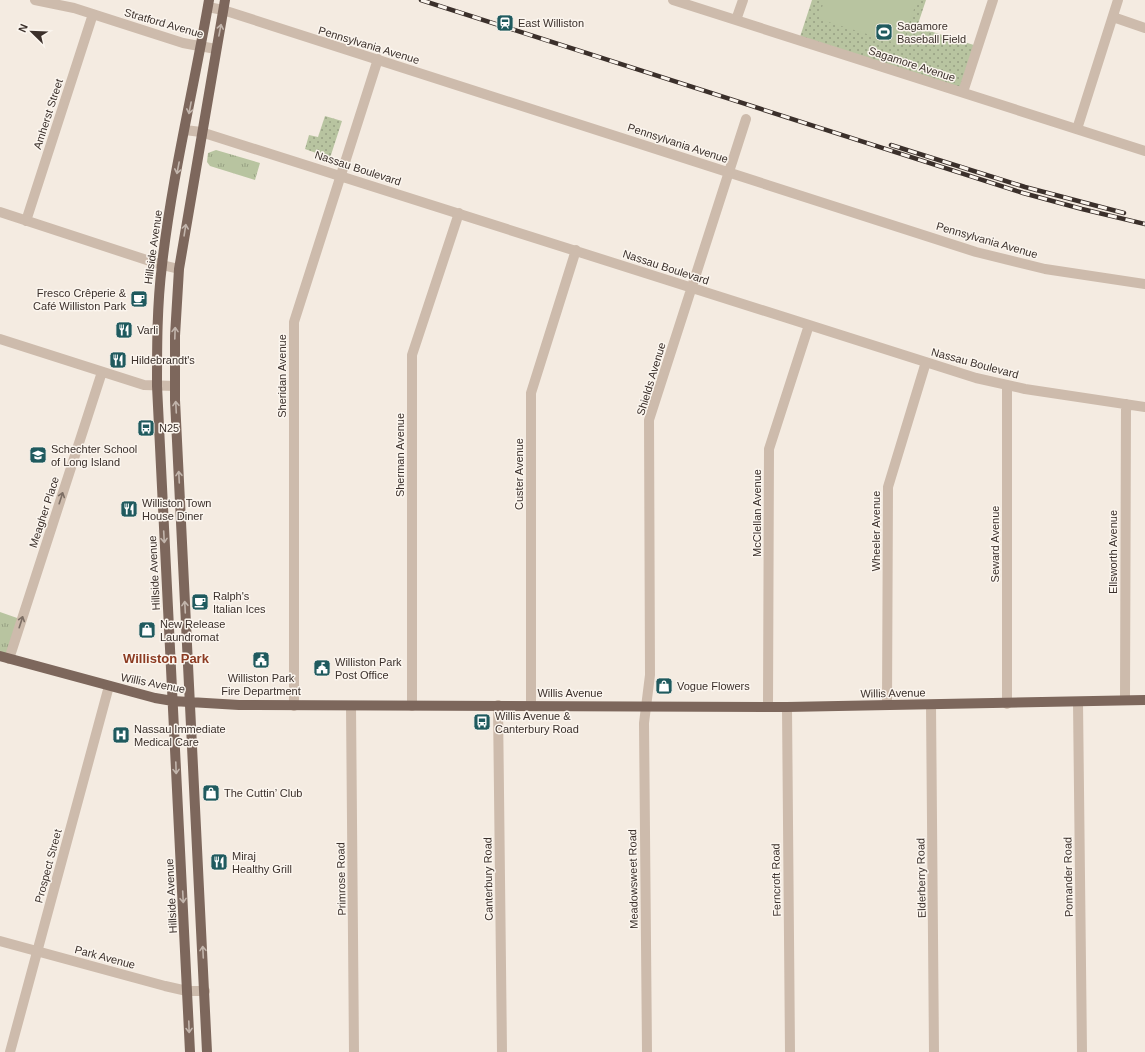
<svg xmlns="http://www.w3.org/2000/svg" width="1145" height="1052" viewBox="0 0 1145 1052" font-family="Arial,sans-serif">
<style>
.grass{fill:url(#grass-tufts)}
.park{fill:url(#park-dots)}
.pitch{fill:#b8c4a0}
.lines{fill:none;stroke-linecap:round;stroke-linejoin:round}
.minor{stroke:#cdbbac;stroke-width:10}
.major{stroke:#7d675c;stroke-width:10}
.rail-casing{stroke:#3b302b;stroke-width:4.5}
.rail{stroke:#fbf5ee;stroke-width:3;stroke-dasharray:9;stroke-linecap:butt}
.oneway{stroke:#c2b5ac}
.oneway2{stroke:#7d6f65}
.labels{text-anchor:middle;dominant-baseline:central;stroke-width:3;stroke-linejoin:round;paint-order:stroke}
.street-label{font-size:11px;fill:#3b302b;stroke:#fbf5ee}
.poi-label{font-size:11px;fill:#3b302b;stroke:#fbf5ee;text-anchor:start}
.quarter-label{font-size:13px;font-weight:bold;fill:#8c3b22;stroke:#fbf5ee}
</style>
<defs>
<pattern id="grass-tufts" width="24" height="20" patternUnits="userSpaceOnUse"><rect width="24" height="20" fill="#b8c4a0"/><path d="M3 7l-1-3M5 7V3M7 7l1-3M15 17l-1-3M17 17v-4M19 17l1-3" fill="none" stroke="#97a083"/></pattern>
<pattern id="park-dots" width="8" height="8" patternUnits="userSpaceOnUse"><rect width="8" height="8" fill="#b8c4a0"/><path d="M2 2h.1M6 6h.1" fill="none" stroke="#97a083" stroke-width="1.8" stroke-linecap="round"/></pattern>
</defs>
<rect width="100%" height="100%" fill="#f4ebe1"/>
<path class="grass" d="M216 150 260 163 255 180 210 166 207 162 208 153Z
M0 612 20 619 9 659 0 656Z"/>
<path class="park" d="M812 0H926L917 27 977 46 963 91 799 40Z
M325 116 342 121 330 158 305 149 309 135 318 137Z"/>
<path class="pitch" d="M824 0H917L902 45 819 19Z"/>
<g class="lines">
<path class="minor" d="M35 0 74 8 183 43 216 49
M673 0 1145 151
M208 7 223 10 976 252 1045 269 1145 284
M1113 17 1145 28
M736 20 743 0
M963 92 993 0
M1077 129 1118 0
M185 130 201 132 976 378 1025 389 1145 407
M0 212 162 265 179 269
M26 221 93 14
M0 339 144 385 175 386
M1007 385V704
M9 659 102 372
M1125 700 1126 404
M1078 702 1082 1052
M498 705 502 1052
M531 705V393L576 250
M887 705 888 487 926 362
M931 705 934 1052
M294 706V322L378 59
M351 706 354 1052
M412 706V355L459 213
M768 707 769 449 809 325
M787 707 790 1052
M0 941 165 986 187 991H205
M10 1052 109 686
M647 1052 644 723 650 675 649 420 746 119"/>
<path class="major" d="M0 656 155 698 173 701 239 705 787 707 1145 700
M190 1052 157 386C157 346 157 305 162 265 172 176 194 88 209 0
M207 1052 175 400V336L179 269 225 0"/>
<g class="rail-casing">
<path id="rail" d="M421 0 1023 193 1082 209 1145 224
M891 145 1025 187 1124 213"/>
</g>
<use href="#rail" class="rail"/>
</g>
<defs><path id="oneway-shaft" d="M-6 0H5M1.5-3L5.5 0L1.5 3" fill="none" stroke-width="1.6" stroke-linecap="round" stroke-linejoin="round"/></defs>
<g class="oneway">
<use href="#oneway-shaft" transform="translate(220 30) rotate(-79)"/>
<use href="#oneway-shaft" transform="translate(190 108) rotate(101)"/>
<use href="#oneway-shaft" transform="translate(178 168) rotate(101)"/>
<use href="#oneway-shaft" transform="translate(185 230) rotate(-81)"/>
<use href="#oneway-shaft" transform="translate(175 333) rotate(-88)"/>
<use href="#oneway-shaft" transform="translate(176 407) rotate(-93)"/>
<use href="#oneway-shaft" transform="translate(179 477) rotate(-93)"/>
<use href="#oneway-shaft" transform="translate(164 537) rotate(87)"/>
<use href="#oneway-shaft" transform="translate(185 607) rotate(-93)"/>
<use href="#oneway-shaft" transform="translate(176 768) rotate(88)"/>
<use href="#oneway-shaft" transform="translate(183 897) rotate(87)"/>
<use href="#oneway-shaft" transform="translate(203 952) rotate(-93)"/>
<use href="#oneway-shaft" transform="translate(189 1027) rotate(88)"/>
</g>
<g class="oneway2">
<use href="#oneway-shaft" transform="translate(61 498) rotate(-72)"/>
<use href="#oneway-shaft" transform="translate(21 622) rotate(-72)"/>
</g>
<defs>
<g id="station-square" transform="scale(0.9)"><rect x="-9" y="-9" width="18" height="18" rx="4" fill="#1f5a5e" stroke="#fbf5ee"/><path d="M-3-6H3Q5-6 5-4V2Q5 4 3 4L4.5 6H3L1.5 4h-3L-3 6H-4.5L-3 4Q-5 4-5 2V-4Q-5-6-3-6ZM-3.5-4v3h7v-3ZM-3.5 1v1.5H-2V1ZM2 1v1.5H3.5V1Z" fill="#fff"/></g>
<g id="stadium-square" transform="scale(0.9)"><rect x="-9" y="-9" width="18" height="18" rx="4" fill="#1f5a5e" stroke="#fbf5ee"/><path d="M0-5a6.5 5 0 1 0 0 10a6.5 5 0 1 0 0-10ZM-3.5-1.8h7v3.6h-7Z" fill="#fff"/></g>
<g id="cafe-square" transform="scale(0.9)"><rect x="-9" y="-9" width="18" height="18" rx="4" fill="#1f5a5e" stroke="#fbf5ee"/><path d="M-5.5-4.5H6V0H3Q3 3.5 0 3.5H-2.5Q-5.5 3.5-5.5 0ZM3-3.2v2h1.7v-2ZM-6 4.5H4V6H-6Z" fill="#fff"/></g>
<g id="restaurant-square" transform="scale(0.9)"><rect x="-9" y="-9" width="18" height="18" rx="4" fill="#1f5a5e" stroke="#fbf5ee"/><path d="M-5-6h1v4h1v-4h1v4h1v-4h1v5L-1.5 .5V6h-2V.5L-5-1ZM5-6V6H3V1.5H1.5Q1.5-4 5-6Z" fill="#fff"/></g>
<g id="bus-square" transform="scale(0.9)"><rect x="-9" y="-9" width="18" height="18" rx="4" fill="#1f5a5e" stroke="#fbf5ee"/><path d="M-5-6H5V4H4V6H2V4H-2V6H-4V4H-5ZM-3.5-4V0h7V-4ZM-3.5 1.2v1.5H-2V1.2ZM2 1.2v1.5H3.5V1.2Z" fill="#fff"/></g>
<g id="school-square" transform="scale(0.9)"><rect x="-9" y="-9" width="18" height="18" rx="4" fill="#1f5a5e" stroke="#fbf5ee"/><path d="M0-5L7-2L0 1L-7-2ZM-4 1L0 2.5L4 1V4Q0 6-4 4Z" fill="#fff"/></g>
<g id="shop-square" transform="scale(0.9)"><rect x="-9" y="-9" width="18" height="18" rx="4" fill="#1f5a5e" stroke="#fbf5ee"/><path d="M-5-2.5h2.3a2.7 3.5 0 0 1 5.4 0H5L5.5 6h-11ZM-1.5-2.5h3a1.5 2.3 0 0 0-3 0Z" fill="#fff"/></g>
<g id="civic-square" transform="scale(0.9)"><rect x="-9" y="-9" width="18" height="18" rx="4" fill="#1f5a5e" stroke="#fbf5ee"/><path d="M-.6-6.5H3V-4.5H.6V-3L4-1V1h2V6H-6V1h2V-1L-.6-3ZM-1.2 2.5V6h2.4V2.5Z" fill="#fff"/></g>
<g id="hospital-square" transform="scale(0.9)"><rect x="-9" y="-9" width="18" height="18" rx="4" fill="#1f5a5e" stroke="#fbf5ee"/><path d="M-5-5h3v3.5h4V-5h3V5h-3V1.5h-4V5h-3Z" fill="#fff"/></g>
</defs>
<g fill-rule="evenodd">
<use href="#station-square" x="505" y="23"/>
<use href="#stadium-square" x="884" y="32"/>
<use href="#cafe-square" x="139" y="299"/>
<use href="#restaurant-square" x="124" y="330"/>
<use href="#restaurant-square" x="118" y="360"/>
<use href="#bus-square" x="146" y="428"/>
<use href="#school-square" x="38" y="455"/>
<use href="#restaurant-square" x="129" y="509"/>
<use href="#cafe-square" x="200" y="602"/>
<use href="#shop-square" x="147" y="630"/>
<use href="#civic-square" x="261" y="660"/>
<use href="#civic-square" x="322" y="668"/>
<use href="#shop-square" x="664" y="686"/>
<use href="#bus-square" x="482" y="722"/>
<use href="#hospital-square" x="121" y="735"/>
<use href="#shop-square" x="211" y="793"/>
<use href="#restaurant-square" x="219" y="862"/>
</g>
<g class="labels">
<g class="street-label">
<text transform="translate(164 23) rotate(16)">Stratford Avenue</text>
<text transform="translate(369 45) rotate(17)">Pennsylvania Avenue</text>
<text transform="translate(912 64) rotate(18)">Sagamore Avenue</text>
<text transform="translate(48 114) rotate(-72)">Amherst Street</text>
<text transform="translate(678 143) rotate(18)">Pennsylvania Avenue</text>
<text transform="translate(358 168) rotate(18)">Nassau Boulevard</text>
<text transform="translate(987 240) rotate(16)">Pennsylvania Avenue</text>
<text transform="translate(153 247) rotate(-82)">Hillside Avenue</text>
<text transform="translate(666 267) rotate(18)">Nassau Boulevard</text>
<text transform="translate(975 363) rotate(15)">Nassau Boulevard</text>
<text transform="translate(282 376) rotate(-90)">Sheridan Avenue</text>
<text transform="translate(651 379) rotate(-73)">Shields Avenue</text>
<text transform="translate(400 455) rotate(-90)">Sherman Avenue</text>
<text transform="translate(519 474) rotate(-90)">Custer Avenue</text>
<text transform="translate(44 512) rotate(-72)">Meagher Place</text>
<text transform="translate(757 513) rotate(-90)">McClellan Avenue</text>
<text transform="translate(876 531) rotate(-90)">Wheeler Avenue</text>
<text transform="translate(995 544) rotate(-90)">Seward Avenue</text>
<text transform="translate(1113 552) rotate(-90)">Ellsworth Avenue</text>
<text transform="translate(154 573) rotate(-93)">Hillside Avenue</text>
<text transform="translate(153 683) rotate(11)">Willis Avenue</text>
<text x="570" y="693">Willis Avenue</text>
<text transform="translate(893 693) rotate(-1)">Willis Avenue</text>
<text transform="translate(48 866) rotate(-75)">Prospect Street</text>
<text transform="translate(1068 877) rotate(-91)">Pomander Road</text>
<text transform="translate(921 878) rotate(-91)">Elderberry Road</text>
<text transform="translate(341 879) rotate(-91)">Primrose Road</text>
<text transform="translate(488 879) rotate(-91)">Canterbury Road</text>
<text transform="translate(633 879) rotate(-91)">Meadowsweet Road</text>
<text transform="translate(776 880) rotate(-91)">Ferncroft Road</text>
<text transform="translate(171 896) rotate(-93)">Hillside Avenue</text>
<text transform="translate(105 957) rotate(15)">Park Avenue</text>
</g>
<g class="poi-label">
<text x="518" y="23">East Williston</text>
<text x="897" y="26">Sagamore<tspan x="897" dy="13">Baseball Field</tspan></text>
<text x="126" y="293" text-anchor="end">Fresco Crêperie &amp;<tspan x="126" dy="13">Café Williston Park</tspan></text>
<text x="137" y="330">Varli</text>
<text x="131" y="360">Hildebrandt's</text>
<text x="159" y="428">N25</text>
<text x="51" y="449">Schechter School<tspan x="51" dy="13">of Long Island</tspan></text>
<text x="142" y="503">Williston Town<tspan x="142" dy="13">House Diner</tspan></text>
<text x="213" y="596">Ralph's<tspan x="213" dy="13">Italian Ices</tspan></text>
<text x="160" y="624">New Release<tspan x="160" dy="13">Laundromat</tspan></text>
<text x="335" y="662">Williston Park<tspan x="335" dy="13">Post Office</tspan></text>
<text x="261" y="678" text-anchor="middle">Williston Park<tspan x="261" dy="13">Fire Department</tspan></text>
<text x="677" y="686">Vogue Flowers</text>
<text x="495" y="716">Willis Avenue &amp;<tspan x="495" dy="13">Canterbury Road</tspan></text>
<text x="134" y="729">Nassau Immediate<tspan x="134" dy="13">Medical Care</tspan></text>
<text x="224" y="793">The Cuttin’ Club</text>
<text x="232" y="856">Miraj<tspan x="232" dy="13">Healthy Grill</tspan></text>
</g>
<g class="quarter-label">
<text x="166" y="658">Williston Park</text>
</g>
</g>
<g transform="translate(32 32) rotate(293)" stroke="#fbf5ee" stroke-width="3" paint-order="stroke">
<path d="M0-3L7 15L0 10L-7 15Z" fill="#3b302b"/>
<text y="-6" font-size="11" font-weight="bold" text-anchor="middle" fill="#3b302b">N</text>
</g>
</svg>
